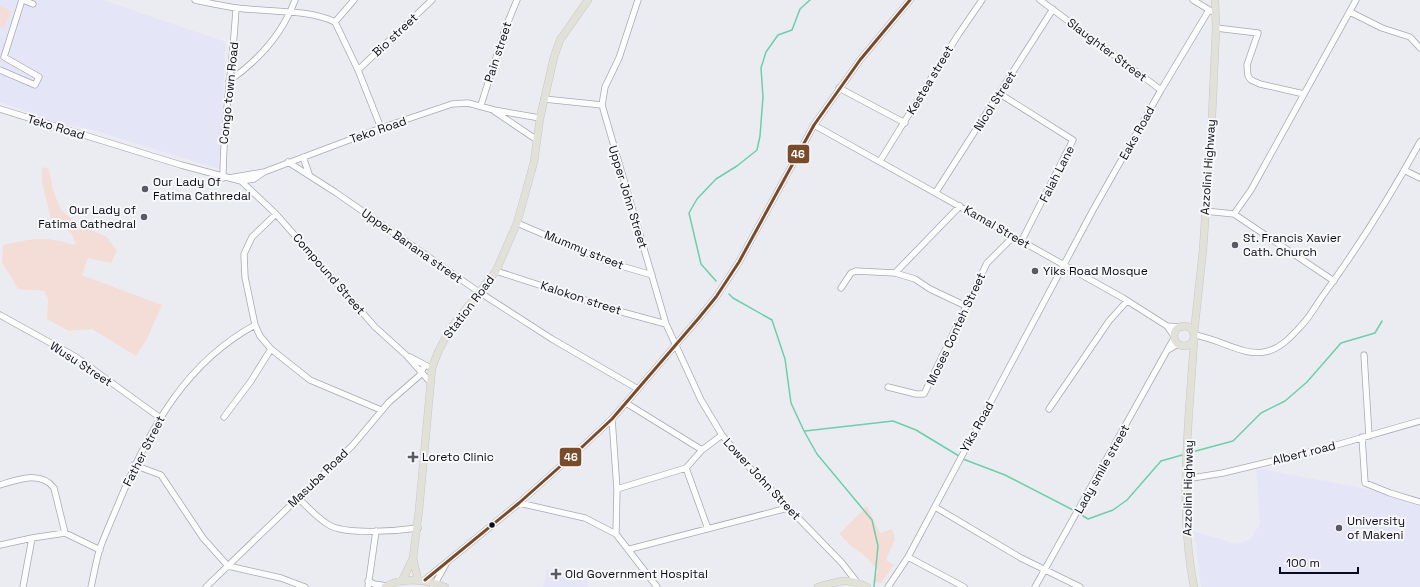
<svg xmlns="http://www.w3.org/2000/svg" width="1420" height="587" viewBox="0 0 1420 587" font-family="'Space Grotesk',sans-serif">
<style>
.built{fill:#e4e6f8}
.green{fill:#f5ddd7}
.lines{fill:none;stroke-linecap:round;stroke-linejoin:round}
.stream{stroke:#6ccfa9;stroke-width:1.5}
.minor-casing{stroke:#a7a8b5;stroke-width:7}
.major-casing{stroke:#c7c7cd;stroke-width:8}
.minor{stroke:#fcfcfd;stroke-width:5.5}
.major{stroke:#e2e1d8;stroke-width:7}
.bus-1-casing{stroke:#f8f8f8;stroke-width:6}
.bus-1{stroke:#7a4b2a;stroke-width:3}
.poi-dot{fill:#595a68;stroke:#f8f8f8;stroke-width:1.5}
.bus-dot{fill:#0b0b1e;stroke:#f8f8f8;stroke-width:1.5}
.labels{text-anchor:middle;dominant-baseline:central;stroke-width:4;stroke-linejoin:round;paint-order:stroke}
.street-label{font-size:12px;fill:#0b0b1e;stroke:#f8f8f8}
.poi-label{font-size:12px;fill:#0b0b1e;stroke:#f8f8f8;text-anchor:start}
.line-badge{stroke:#f8f8f8;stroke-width:1.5}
.badge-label{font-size:11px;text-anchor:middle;font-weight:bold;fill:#fff}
</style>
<rect width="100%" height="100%" fill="#ebecf2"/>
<path class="built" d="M0 0H103L226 42 219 169 86 128 59 124 0 102Z
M1256 468 1372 490 1420 504V587H1201L1194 531 1236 544 1250 540 1260 524Z
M547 569 587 579 588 587H543Z"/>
<path class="green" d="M0 6 11 11 4 28 0 27Z
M42 167 49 169 53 190 61 210 79 225 107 237 117 251 111 263 88 258 82 275 162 305 147 339 136 356 92 329 69 331 47 319 48 299 44 291 18 289 2 262 3 245C30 239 46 235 73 245L76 244 71 233 51 219 42 183Z
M867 506 880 533 892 529 895 539 886 560 894 565 881 583 872 582 878 571C870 559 861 553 850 545 846 542 844 538 839 534Z"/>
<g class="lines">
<path class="stream" d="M716 281 701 264 689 213 697 199 716 179 737 166 757 150 760 136 763 97 761 68 766 52 778 35 792 30 800 9 810 0
M729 294 733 298 772 320 785 359 791 403 804 431 817 454 872 520 878 546 874 587
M805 431 893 421 916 430 959 456
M1192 452 1233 441 1261 413 1285 401 1307 382 1341 343 1375 333 1382 321
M963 459 1005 475 1073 510
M1080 514 1088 519 1113 510 1127 500 1161 461 1182 455"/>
<g class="minor-casing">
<path id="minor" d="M23 0 33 4
M195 0C209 3 223 6 237 8 267 12 308 9 335 22L358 70 381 128
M638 0 619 58 605 87 602 105 666 324 701 400 722 435 747 465 842 563 856 581
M1040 0 1161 90
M1193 0 1211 11
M1350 12 1382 28 1410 37 1420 48
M335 22 354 0
M1216 28 1258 33 1247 65 1248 76 1251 80 1260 84 1304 94
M0 70 35 85 39 77 4 57 22 0
M358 70 432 0
M229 81C259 60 282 35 295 0
M839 88 905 123
M1000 94 1073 140 1021 242
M544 99 602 105
M481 105 505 29 517 0
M0 109 181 165 241 181 254 179 264 172 381 128 452 104 468 103 494 110 540 118
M494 111 537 140
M814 125 1123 298 1167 326 1174 336
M303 157 309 174
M880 161 958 35 982 0
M288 162 335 192 479 292 552 339 638 389
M1404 170 1420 178
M223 178C223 120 233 65 236 8
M229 178 264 172
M241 181 276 214 375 327 406 355 430 382
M936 192 1053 9
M1205 211 1234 214 1334 281
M276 214 252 237 244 254 245 277 255 325 260 336 271 349 310 380 381 410
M1234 214 1251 190 1356 0
M517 223 611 263 652 275
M496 271 622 312 666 324
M895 273 960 206
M841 288 851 273 856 271 895 273 915 279 930 289 966 306
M0 315 76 357 159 417
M1167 326 1182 327
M1194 335C1218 338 1242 356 1264 352 1279 350 1291 337 1301 326 1310 317 1316 305 1324 294 1359 246 1391 195 1420 142
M1168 350 1178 344
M1364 355 1369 436
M410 357 427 366
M888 387 916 394H924L987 263 1013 237
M626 403 702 450
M1049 409 1109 321 1127 301
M224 417 251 381 271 349
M612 419 617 489 616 534
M1362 437 1365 483 1390 493 1420 502
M134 465 161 475 203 538 228 566 281 578 305 587
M686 468 708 529
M1186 479 1223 473 1326 448 1420 421
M0 485C16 480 41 470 54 488L65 533
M617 489 686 468 702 450 722 435
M298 498C308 507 317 518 329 525 346 535 397 531 418 528
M519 503 585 518 616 534 657 587
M935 507 1021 558 1080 587
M0 545 32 538 65 533 100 550
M630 549 788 508
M908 557 964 587
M425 580 519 503 582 447 612 419 698 319 716 297 739 262 814 125 860 60 910 0
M368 581 374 584 387 586
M23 587 32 538
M91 587C94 574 96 561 100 548 107 530 115 512 122 495 151 426 187 362 255 325
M206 587 352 446 389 402 419 376 425 365
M368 587 376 531
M433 587 446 564
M888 587 908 557 1093 210 1161 90 1209 10
M1035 587 1174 338"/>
</g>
<g class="major-casing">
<path id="major" d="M1174 336a10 10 0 1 1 20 0a10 10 0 1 1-20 0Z
M1194 333 1203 250 1212 116 1216 28 1215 0
M1194 340C1189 422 1178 506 1194 587
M418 580 413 558 419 510 432 368 438 352 450 329 496 271 517 223 534 162 540 118 554 57 560 40 588 0
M402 581 413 558
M385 587C403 576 427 580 445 587
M818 587C839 581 847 577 867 587"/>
</g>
<use href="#minor" class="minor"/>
<use href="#major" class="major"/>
<g class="bus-1-casing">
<path id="bus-1" d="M425 580 519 503 582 447 612 419 698 319 716 297 739 262 814 125 860 60 910 0"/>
</g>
<use href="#bus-1" class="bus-1"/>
</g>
<g class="poi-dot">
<circle cx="145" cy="189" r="4"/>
<circle cx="144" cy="217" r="4"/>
<circle cx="1235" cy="245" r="4"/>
<circle cx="1035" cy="271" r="4"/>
<path d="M411 451h4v4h4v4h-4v4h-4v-4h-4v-4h4z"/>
<circle cx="1339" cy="528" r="4"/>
<path d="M554 568h4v4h4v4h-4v4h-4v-4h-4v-4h4z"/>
</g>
<circle class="bus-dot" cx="492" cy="525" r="3.5"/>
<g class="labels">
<g class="street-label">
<text transform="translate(395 35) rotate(-43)">Bio street</text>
<text transform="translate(1107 50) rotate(37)">Slaughter Street</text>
<text transform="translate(498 52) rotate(-72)">Pain street</text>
<text transform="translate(930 80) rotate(-59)">Kestea street</text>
<text transform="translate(229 93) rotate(-84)">Congo town Road</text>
<text transform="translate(995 101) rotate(-58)">Nicol Street</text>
<text transform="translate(56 127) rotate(17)">Teko Road</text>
<text transform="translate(378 130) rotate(-19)">Teko Road</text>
<text transform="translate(1137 133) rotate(-61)">Eaks Road</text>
<text transform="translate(1208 167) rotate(-86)">Azzolini Highway</text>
<text transform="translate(1057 174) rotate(-63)">Falah Lane</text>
<text transform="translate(628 197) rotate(73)">Upper John Street</text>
<text transform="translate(997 227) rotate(30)">Kamal Street</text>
<text transform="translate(412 246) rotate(35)">Upper Banana street</text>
<text transform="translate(584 250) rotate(22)">Mummy street</text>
<text transform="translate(329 274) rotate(49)">Compound Street</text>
<text transform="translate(581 298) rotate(18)">Kalokon street</text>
<text transform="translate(469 307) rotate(-53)">Station Road</text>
<text transform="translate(956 329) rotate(-65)">Moses Conteh Street</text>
<text transform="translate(81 364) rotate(33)">Wusu Street</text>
<text transform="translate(977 427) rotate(-61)">Yiks Road</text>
<text transform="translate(144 451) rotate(-63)">Father Street</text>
<text transform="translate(1304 453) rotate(-14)">Albert road</text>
<text transform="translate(1102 469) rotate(-61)">Lady smile street</text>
<text transform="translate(318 478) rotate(-44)">Masuba Road</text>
<text transform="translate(762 479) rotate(47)">Lower John Street</text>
<text transform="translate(1188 488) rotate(-89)">Azzolini Highway</text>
</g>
<g class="poi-label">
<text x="153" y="182">Our Lady Of<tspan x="153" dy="14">Fatima Cathredal</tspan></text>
<text x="136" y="210" text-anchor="end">Our Lady of<tspan x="136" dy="14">Fatima Cathedral</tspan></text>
<text x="1243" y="238">St. Francis Xavier<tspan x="1243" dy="14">Cath. Church</tspan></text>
<text x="1043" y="271">Yiks Road Mosque</text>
<text x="422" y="457">Loreto Clinic</text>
<text x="1347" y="521">University<tspan x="1347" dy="14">of Makeni</tspan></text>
<text x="565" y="574">Old Government Hospital</text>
</g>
</g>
<g class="line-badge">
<rect x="787" y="144" width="23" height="20" rx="4" fill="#7a4b2a"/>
<rect x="559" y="447" width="23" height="20" rx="4" fill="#7a4b2a"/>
</g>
<g class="badge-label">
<text x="798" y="158">46</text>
<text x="571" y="461">46</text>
</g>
<path d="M1280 567v6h78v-6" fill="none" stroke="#0b0b1e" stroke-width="2"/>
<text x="1286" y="567" font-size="12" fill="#0b0b1e" stroke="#f8f8f8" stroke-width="3" paint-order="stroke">100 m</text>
</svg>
